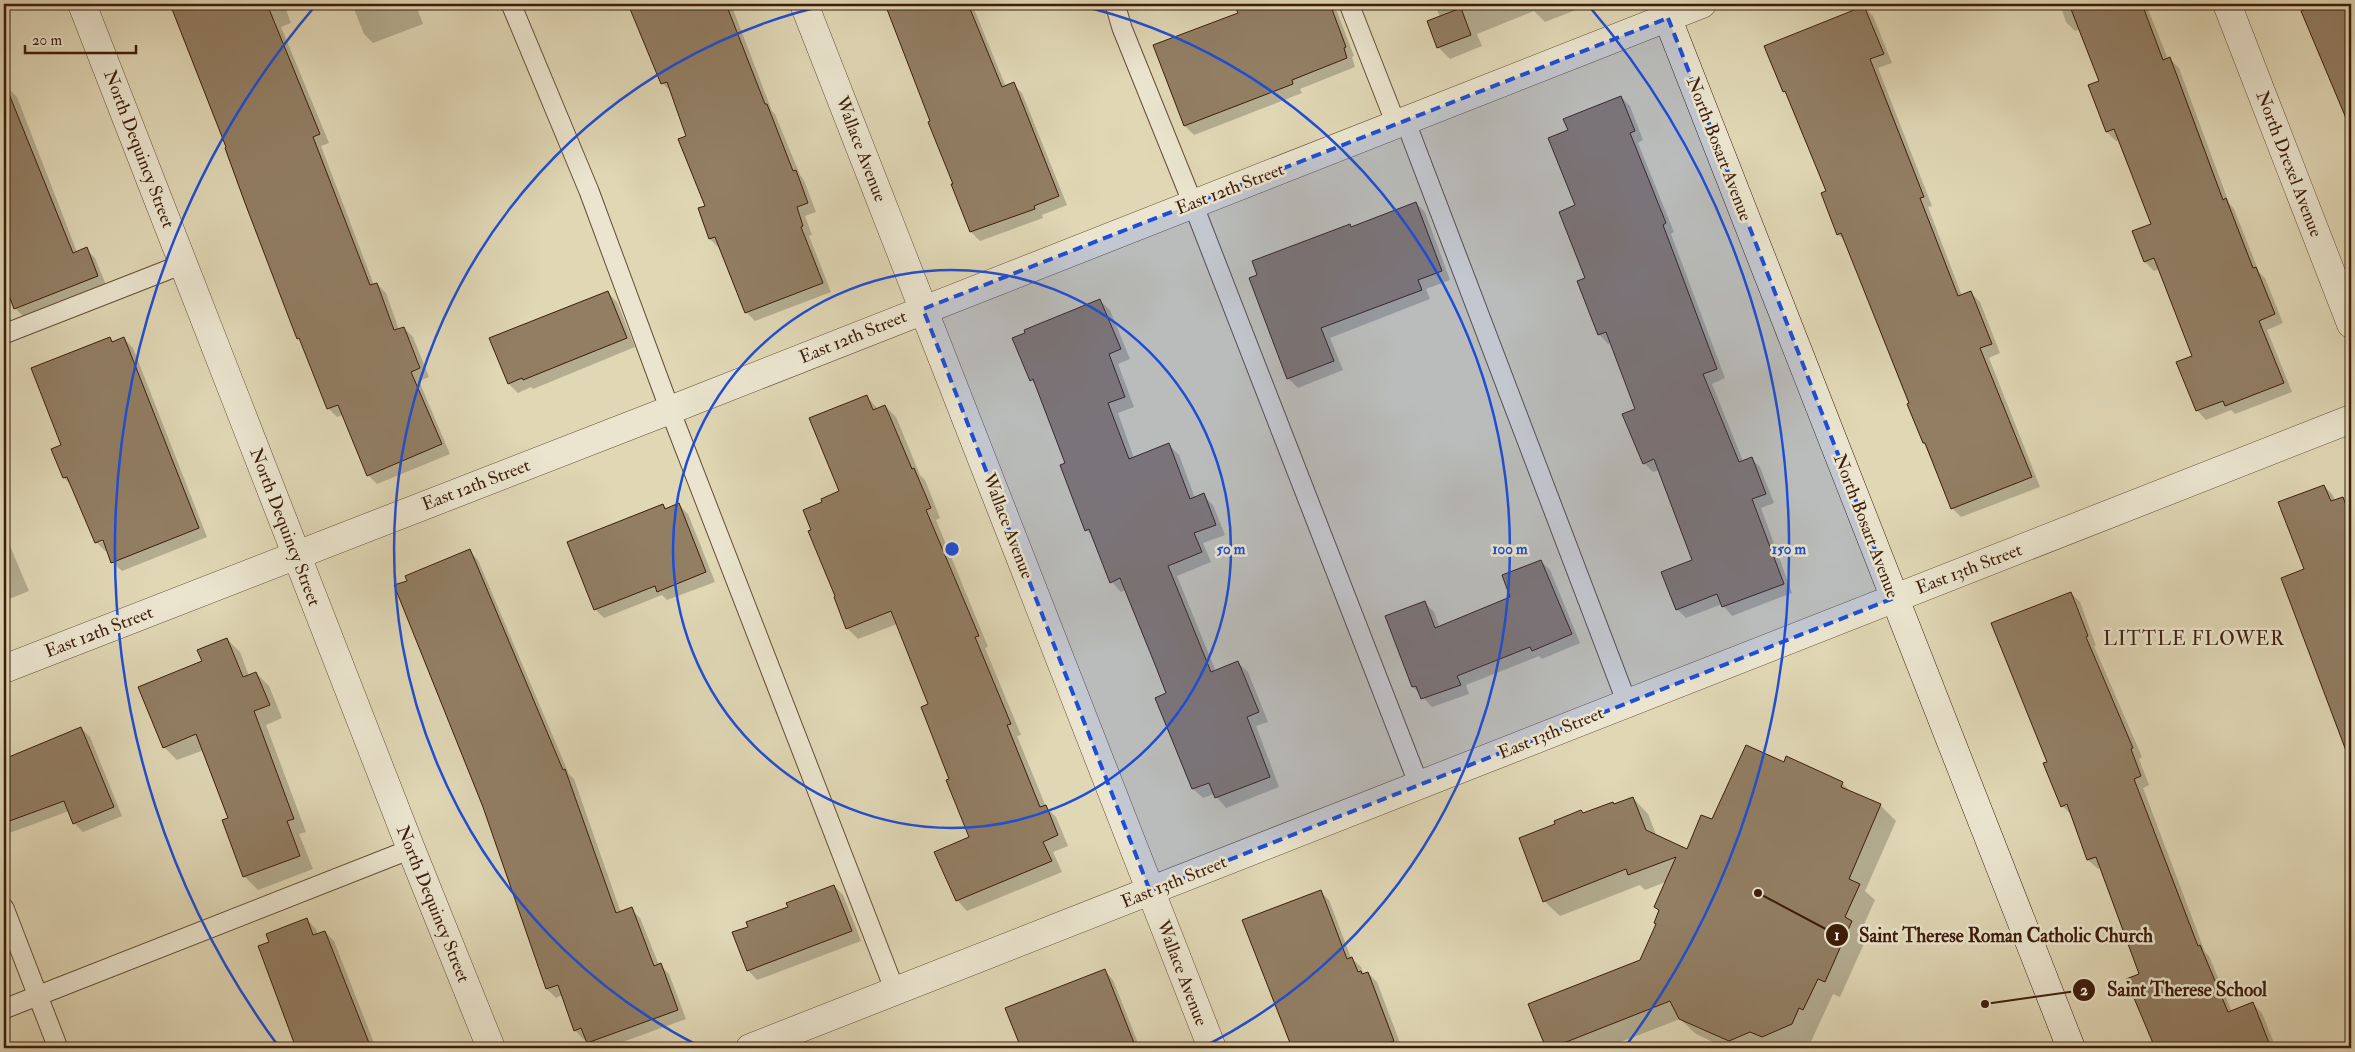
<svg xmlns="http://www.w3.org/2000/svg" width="2355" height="1052" viewBox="0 0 2355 1052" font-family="'IM FELL Double Pica',serif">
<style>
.shadow{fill:#0003;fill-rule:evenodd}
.building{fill:#927e63;stroke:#3d1d0a}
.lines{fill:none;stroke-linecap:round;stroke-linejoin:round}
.lane-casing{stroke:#664c35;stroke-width:21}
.street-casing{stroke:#664c35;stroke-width:29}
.secondary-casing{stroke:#3d1d0a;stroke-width:29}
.lane{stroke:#ebe5cf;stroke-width:19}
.street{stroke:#ebe5cf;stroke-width:28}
.secondary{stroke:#ebe5cf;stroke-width:28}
.marked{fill:#1d4ed8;fill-opacity:0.2;stroke:#1d4ed8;stroke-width:4;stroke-dasharray:10 6;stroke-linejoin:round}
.ring{fill:none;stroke:#1d4ed8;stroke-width:2.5}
.labels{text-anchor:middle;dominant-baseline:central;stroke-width:5;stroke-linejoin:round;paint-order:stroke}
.street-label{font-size:18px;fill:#3d1d0a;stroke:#ebe5cf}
.neighbourhood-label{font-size:19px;letter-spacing:1px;fill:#3d1d0a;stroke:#ebe5cf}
.centre{fill:#1d4ed8;stroke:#ebe5cf;stroke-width:2.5}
.ring-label{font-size:15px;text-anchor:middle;font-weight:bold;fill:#1d4ed8;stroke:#ebe5cf;stroke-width:5;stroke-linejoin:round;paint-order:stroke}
.leader{fill:none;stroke:#3d1d0a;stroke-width:2}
.callout-dot{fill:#3d1d0a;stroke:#ebe5cf;stroke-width:2}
.mark-label{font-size:15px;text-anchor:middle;font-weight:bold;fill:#fff}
.callout-label{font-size:19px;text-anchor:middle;font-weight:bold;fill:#3d1d0a;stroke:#ebe5cf;stroke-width:5;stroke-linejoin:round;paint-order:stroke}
</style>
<rect width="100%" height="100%" fill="#e0d7b5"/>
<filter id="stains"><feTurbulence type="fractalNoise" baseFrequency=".004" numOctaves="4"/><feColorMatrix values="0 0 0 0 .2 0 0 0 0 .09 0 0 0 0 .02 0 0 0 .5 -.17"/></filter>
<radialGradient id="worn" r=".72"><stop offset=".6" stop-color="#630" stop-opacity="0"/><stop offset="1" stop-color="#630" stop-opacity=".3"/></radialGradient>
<path class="shadow" d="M180 4H284L291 23 281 27 329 143 321 146 374 285 377 284 386 293 399 330 404 328 413 337 429 377 419 381 450 454 377 484 368 475 343 415 337 417 328 408 302 342 298 338 226 149 228 148 172 7Z
M352 4H430L417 8 423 24 373 43 364 34Z
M630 4H731L772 111 775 114 800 175 804 180 816 212 805 216 812 235 809 236 831 292 755 321 746 312 719 248 710 239 700 209 706 207 688 137 672 92 662 83Z
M886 4H972L1006 87 1013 84 1022 93 1067 205 1042 215 1043 218 980 241 971 232 932 121Z
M1243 4H1334L1354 56 1352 57 1355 67 1300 89 1302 93 1194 135 1185 126 1240 13 1237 6Z
M1435 4H1574L1576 10 1545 22 1534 11 1477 34 1482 46 1450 59 1438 47 1440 17Z
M2060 4H2146L2168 59H2170L2179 68 2229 203 2234 209 2259 272 2265 278 2283 323 2267 330 2292 392 2235 414 2231 410 2206 420 2197 410 2194 356 2159 269 2154 271 2145 262 2133 232 2153 225 2120 139 2116 141 2107 132 2100 81 2080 29 2075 31 2066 22Z
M2301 4H2351V132Z
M1864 7 1873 16 1892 63 1878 68 1932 206 1928 207 1962 296 1970 292 1980 302 2000 353 1989 358 2040 487 1961 517 1952 508 1924 443 1845 241 1838 234 1828 191 1788 96 1784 91Z
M8 88 17 97 77 252 86 249 95 258 106 285 24 317 15 308 4 280V90Z
M1621 97 1630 106 1643 140 1638 143 1674 232 1671 234 1725 378 1712 384 1743 461 1751 458 1760 467 1774 503 1761 508 1792 593 1732 616 1722 604 1686 618 1677 609 1694 561 1659 470 1653 472 1644 463 1637 409 1611 342 1608 344 1599 334 1587 278 1576 206 1570 131Z
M1416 203 1425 212 1450 280 1426 289 1430 299 1330 338 1343 370 1298 388 1289 379 1251 278 1349 225 1352 228Z
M608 293 617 302 635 347 533 389 531 387 518 393 509 384 490 339Z
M1100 301 1110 310 1130 359 1118 364 1134 407 1118 413 1134 458 1169 445 1179 455 1195 498 1203 495 1213 505 1225 535 1203 543 1211 562 1177 576 1216 672 1238 663 1248 672 1268 722 1256 726 1279 787 1226 808 1214 794 1203 798 1193 789 1168 694 1125 590 1121 592 1112 582 1093 536 1086 530 1067 463 1037 386 1031 380Z
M109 338 114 342 124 339 133 348 207 537 122 571 112 562 108 550 105 551 96 542 71 485 64 478 63 446ZM109 539 99 543V540Z
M867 397 878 409 885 406 896 417 920 475 925 480 940 518 936 520 988 647 985 648 1021 735 1017 736 1046 807 1056 817 1068 846 1053 852 1062 872 967 911 957 900 971 837 951 779 930 705 897 624 858 639 847 628 813 530 823 503 840 492Z
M2324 486 2333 495 2335 501 2342 498 2351 507V762L2282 579 2305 570Z
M663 505 667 509 679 505 688 514 715 582 667 600 662 595 604 618 595 609Z
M4 532 29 591 4 601Z
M469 551 478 560 569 774 574 779 621 913 631 909 640 918 659 965H660L669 974 686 1019 606 1048H594L586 1038 584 1040 575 1030 562 995 556 998 547 989 408 581Z
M1541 561 1550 570 1580 643 1542 659 1539 656 1466 685 1469 694 1432 707 1413 687 1387 617 1425 603 1434 612 1440 628 1512 598Z
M2071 593 2080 602 2096 646H2094L2142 757 2139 759 2149 785 2143 788 2205 952 2209 956 2232 1012 2253 1004 2262 1013 2276 1048H2169L2101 867 2098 869 2088 860 2072 815 2062 806 2049 762Z
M227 639 240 652 249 676 256 673 269 686 282 718 266 725 306 832 299 834 313 869 258 890 244 876 230 818 204 750 177 760 164 747 203 662Z
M81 728 90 737 122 816 83 832 74 823 69 811 4 835V761Z
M1784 763 1842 783 1853 794 1880 805 1896 821 1865 891 1875 900 1861 931 1867 937 1840 997 1833 994 1808 1048H1725H1726L1696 1034 1680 1019 1605 1048H1547L1530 1005 1641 961 1657 924 1660 912 1655 907 1666 882 1645 890 1640 885 1560 916 1544 901 1584 814 1633 798 1648 814 1657 837 1687 850 1712 821Z
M2351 784V802L2345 787Z
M834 886 843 895 861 941 757 980 748 970 749 927Z
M1320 891 1329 900 1351 958 1361 967 1364 975 1368 973 1377 982 1402 1048H1304L1298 1034Z
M307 920 316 929 318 935 325 932 334 941 374 1043 379 1048H297L259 947 270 942Z
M1104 970 1113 980 1140 1048H1055L1054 1046 1048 1048H1023L1021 1046Z"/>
<path class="building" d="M170 4H267L320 134 313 137 370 285 377 283 394 330 404 327 420 368 411 372 442 444 367 476 338 405 327 409 299 338 297 339 245 203 225 148 226 147Z
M628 4H726L765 104H767L793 171 796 170 808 203 797 207 803 226 801 227 823 283 745 313 715 237 709 239 698 208 705 206 678 139 686 136 667 82 661 84Z
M885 4H968L1002 87 1014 82 1059 196 1034 206 1035 209 970 232 951 184H953L928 122 930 121Z
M1234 4H1330L1346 47 1344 48 1347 58 1292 80 1293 84 1184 126 1153 45 1238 13Z
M2069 4H2142L2163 60 2170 57 2223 200 2226 198 2253 268 2256 267 2275 314 2259 321 2284 383 2225 406 2223 401 2196 411 2176 362 2192 356 2154 258 2144 262 2132 231 2151 224 2114 129 2106 132 2088 85 2099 81Z
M2317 4H2351V130L2301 11Z
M1864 6 1884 54 1870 59 1924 197 1920 198 1958 296 1971 291 1992 344 1980 348 2032 477 1951 509 1925 443H1923L1907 404 1909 403 1841 233 1837 235 1821 193 1826 191 1785 91 1783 92 1764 46Z
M1461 8 1471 35 1437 48 1427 21Z
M4 84H5L73 253 87 247 98 276 14 309 4 282Z
M1621 96 1635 131 1630 133 1666 223 1663 225 1717 369 1703 374 1739 462 1752 457 1766 494 1752 499 1784 584 1722 607 1717 594 1676 610 1661 572 1692 560 1654 459 1643 464 1622 414 1635 409 1606 332 1598 335 1577 281 1585 278 1559 212 1575 205 1548 138 1568 130 1563 119Z
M1416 202 1442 271 1418 280 1422 290 1321 328 1334 361 1287 379 1249 278 1257 275 1252 261 1350 224 1351 227Z
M608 291 627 338 523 380 522 378 508 384 489 338Z
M1100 299 1121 349 1109 354 1125 397 1108 403 1129 459 1169 443 1190 499 1204 493 1216 525 1194 533 1202 552 1168 566 1211 672 1238 661 1259 712 1247 717 1270 777 1215 798 1209 783 1192 789 1155 698 1166 693 1156 667 1120 578 1110 583 1089 529 1085 531 1060 465 1065 463 1033 379 1030 381 1012 338 1025 333 1024 330Z
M110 337 112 342 124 337 199 528 111 563 103 540 95 543 67 477 63 478 51 449 61 445 31 368Z
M867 395 873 410 885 405 912 469 914 468 931 508 926 510 979 636 975 637 1011 724 1007 725 1040 807 1046 805 1058 835 1043 842 1052 861 956 901 934 852 969 837 946 780 949 779 921 707 928 704 891 611 846 629 834 597 835 596 808 531 811 530 803 510 822 502 821 499 839 491 809 418Z
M2324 485 2331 501 2343 497 2351 519V756H2348L2281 578 2304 569 2278 502Z
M679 503 706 572 657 592 655 586 594 610 567 542 663 504 665 509Z
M470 549 563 770 565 769 616 913 632 907 654 966 661 963 678 1010 587 1043 581 1028 574 1031 558 985 546 989 483 807 394 585 407 581 405 576Z
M1541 560 1572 634 1532 651 1530 647 1457 676 1461 685 1421 699 1416 686 1412 687 1385 616 1425 601 1435 628 1510 597 1502 575Z
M2071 592 2088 636 2086 637 2133 748 2131 749 2141 776 2134 779 2198 946 2200 945 2228 1012 2253 1002 2271 1048H2155L2126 979 2139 974 2138 971 2096 857 2087 860 2067 804 2061 807 2043 763 2047 762 1991 623Z
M227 638 243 677 256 672 270 705 254 711 294 819 287 821 300 856 243 877 222 820 228 818 196 734 163 748 138 687 202 661 197 650Z
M81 727 114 807 73 824 64 801 4 823V759Z
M1746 745 1784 762 1786 756 1843 782 1841 787 1881 804 1849 879 1860 884 1845 917 1852 921 1825 982 1818 979 1803 1010 1799 1008 1792 1024 1762 1037 1750 1032 1729 1041 1679 1019 1670 1001 1551 1048H1546L1528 1004 1640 960 1656 924 1654 923 1659 910 1654 907 1676 857 1628 875 1626 869 1543 902 1519 838 1555 824 1554 821 1581 810 1583 813 1613 802 1614 804 1633 797 1646 830 1687 849 1701 815 1712 819Z
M834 885 852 931 747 971 732 932 748 927 746 922 788 907 786 903Z
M1321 890 1347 959 1352 957 1358 972 1361 971 1362 974 1368 972 1394 1041 1375 1048H1292L1242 920Z
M307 918 313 935 325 931 371 1048H296L258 946 269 942 266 934Z
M1105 969 1136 1048H1021L1005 1008Z"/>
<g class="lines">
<g class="lane-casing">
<path id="lane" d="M511 4 589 191 670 410 895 991
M1115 4 1122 28 1193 204 1419 785
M1349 4 1396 124
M1405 120 1627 703
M4 334 183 264
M4 908 58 1048
M4 1009 411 849"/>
</g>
<g class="street-casing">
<path id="street" d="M82 4 411 849 491 1048
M804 4 1212 1048
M2227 4 2351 324
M4 669 670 410 1702 4
M750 1048 2351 419"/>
</g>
<g class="secondary-casing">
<path id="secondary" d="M1662 4 2071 1048"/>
</g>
<use href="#lane" class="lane"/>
<use href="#street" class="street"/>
<use href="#secondary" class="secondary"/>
</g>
<path class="marked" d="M1668 18 1894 598 1150 891 923 309Z"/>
<g class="ring">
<circle cx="952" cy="549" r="279"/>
<path d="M699 1046A558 558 0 0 1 831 4M1073 4A558 558 0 0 1 1205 1046"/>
<path d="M279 1047A837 837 0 0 1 316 5M1588 5A837 837 0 0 1 1625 1047"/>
</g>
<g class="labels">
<g class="street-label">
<text transform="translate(139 149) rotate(69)">North Dequincy Street</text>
<text transform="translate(861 149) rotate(69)">Wallace Avenue</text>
<text transform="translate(1719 149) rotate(69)">North Bosart Avenue</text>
<text transform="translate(2289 164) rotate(69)">North Drexel Avenue</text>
<text transform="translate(1230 189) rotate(-21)">East 12th Street</text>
<text transform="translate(853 337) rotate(-22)">East 12th Street</text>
<text transform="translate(476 485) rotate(-21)">East 12th Street</text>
<text transform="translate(1008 526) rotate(69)">Wallace Avenue</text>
<text transform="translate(1866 526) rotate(69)">North Bosart Avenue</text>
<text transform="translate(285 527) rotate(69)">North Dequincy Street</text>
<text transform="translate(1969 569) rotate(-21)">East 13th Street</text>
<text transform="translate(99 632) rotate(-21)">East 12th Street</text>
<text transform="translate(1551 733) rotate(-22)">East 13th Street</text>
<text transform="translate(1174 882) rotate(-22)">East 13th Street</text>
<text transform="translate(433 904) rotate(68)">North Dequincy Street</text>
<text transform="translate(1182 973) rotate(69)">Wallace Avenue</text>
</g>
<g class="neighbourhood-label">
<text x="2194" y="639">LITTLE FLOWER</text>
</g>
</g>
<circle cx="952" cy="549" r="8" class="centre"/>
<g class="ring-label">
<text x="1231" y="554">50 m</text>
<text x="1510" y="554">100 m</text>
<text x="1789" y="554">150 m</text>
</g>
<path class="leader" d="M1758 893L1837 935M1985 1004L2084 990"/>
<g class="callout-dot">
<circle cx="1758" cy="893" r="5"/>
<circle cx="1985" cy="1004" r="5"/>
<circle cx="1837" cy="935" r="12"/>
<circle cx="2084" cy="990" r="12"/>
</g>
<g class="mark-label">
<text x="1837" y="940">1</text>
<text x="2084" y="995">2</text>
</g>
<g class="callout-label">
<text x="2006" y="942">Saint Therese Roman Catholic Church</text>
<text x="2187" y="996">Saint Therese School</text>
</g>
<rect width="2355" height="1052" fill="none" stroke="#e0d7b5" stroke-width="20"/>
<rect x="5" y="5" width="2345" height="1042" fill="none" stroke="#3d1d0a" stroke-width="2.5"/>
<rect x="10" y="10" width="2335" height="1032" fill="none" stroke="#3d1d0a"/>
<path d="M25 45v8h111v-8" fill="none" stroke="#3d1d0a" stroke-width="2.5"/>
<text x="32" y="45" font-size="15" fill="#3d1d0a" stroke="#ebe5cf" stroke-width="4" paint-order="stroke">20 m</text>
<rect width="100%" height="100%" filter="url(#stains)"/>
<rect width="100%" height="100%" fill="url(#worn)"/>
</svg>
